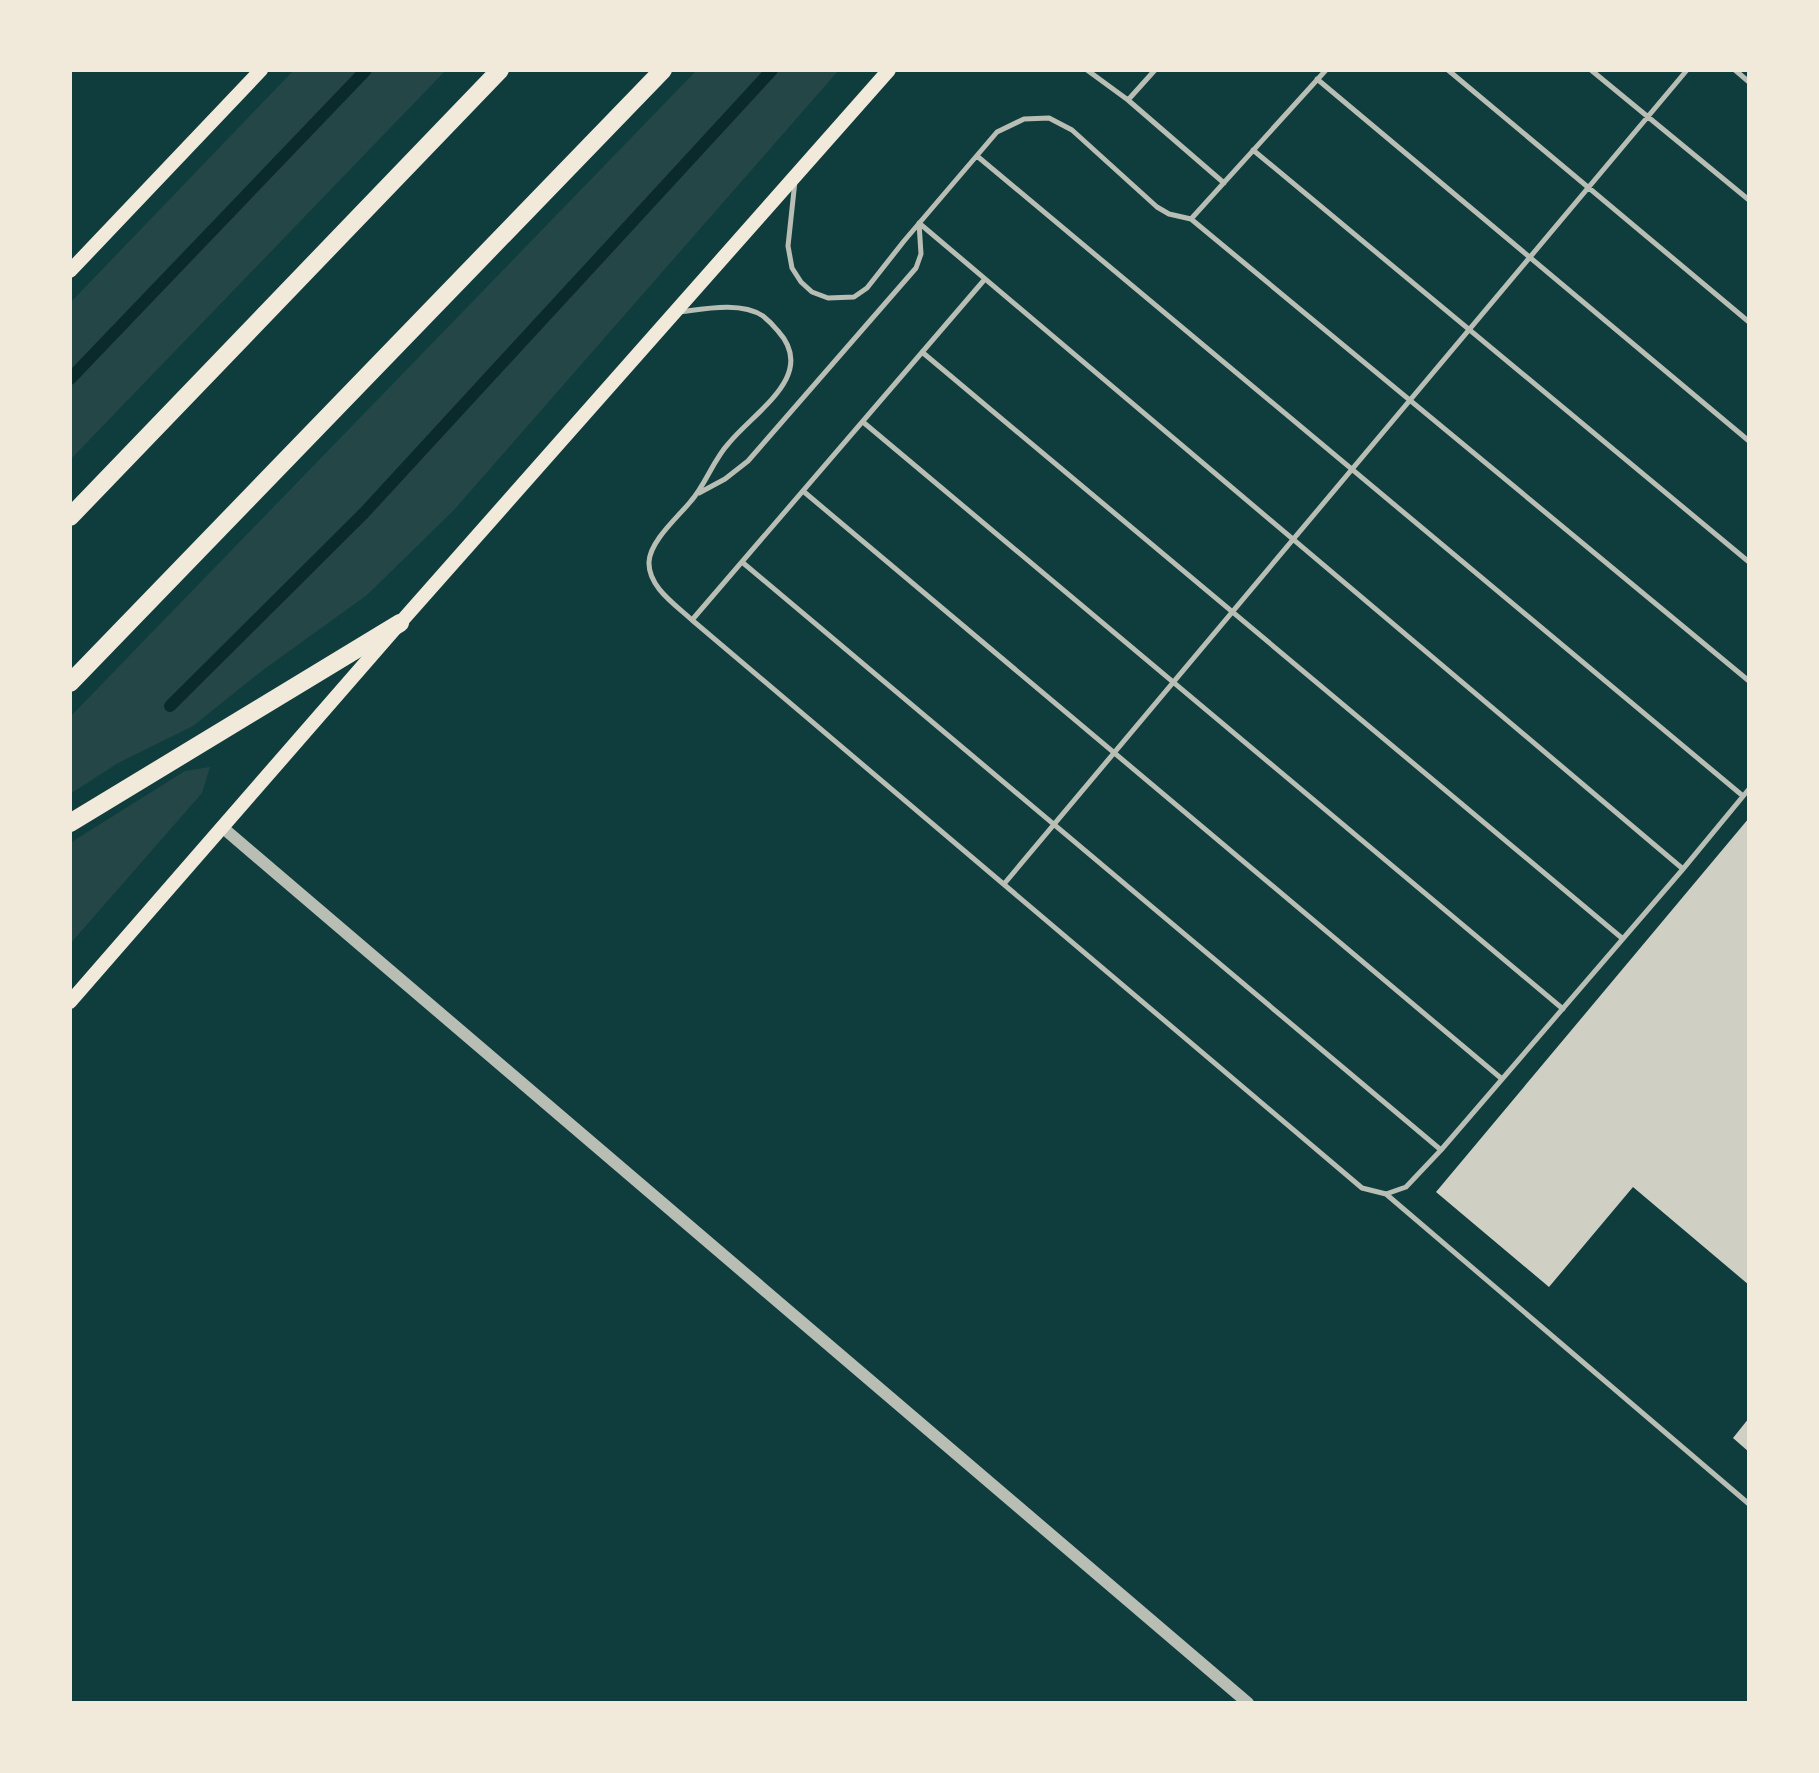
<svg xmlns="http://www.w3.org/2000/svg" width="1819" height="1773" viewBox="0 0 1819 1773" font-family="'Libre Baskerville',serif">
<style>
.green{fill:#244646}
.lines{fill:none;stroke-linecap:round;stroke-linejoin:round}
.stream{stroke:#0a2a2b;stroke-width:12}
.building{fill:#cfcfc3}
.service{stroke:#b8beb3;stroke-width:5}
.tertiary{stroke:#b8beb3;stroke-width:12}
.secondary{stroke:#f1e9da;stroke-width:14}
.primary{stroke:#f1e9da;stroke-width:18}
</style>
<rect width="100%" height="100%" fill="#0f3d3e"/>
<path class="green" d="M294 70H446L70 460V303Z
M697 70H839L454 510 367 595 263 670 193 726 118 763 70 794V717Z
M210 767 202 793 70 944V843L185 771Z"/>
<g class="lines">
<path class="stream" d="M70 379 366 70
M170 706 364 513 772 70"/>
</g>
<path class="building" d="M1749 818V1285L1633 1187 1549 1287 1436 1192Z
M1749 1418V1452L1733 1438Z"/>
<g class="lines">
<path class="service" d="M1087 70 1128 100 1224 183
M1448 70 1749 322
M1591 70 1749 200
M1735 70 1749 82
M1317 79 1749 441
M1128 100 1155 70
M1253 150 1749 562
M977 156 1743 796
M795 181 788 246 792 268 801 282 812 292 828 298 854 297 867 288 904 241 997 132 1024 119 1049 118 1072 130 1157 207 1169 214 1191 219 1749 681
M1191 219 1326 70
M919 223 1683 869
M679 312C703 309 741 301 763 316 768 320 774 326 778 331 818 375 755 411 729 443 713 460 706 484 691 501 678 517 650 541 649 562 648 587 676 605 692 620L1362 1188 1386 1194 1406 1187 1441 1150 1683 869 1749 789
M922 352 1623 939
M863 422 1563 1009
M803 491 1502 1079
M699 493 725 479 748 461 916 268 921 254 919 223
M742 562 1441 1150
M692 620 985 279
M1004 884 1687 70
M1386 1194 1749 1504"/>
<path class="tertiary" d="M222 827 1248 1703"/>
<path class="secondary" d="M70 271 261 70
M70 1002 400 623 889 70"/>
<path class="primary" d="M70 517 500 70
M70 683 663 70
M70 823 400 623"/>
</g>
<rect width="1819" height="1773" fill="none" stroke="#f1e9da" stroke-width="144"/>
</svg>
